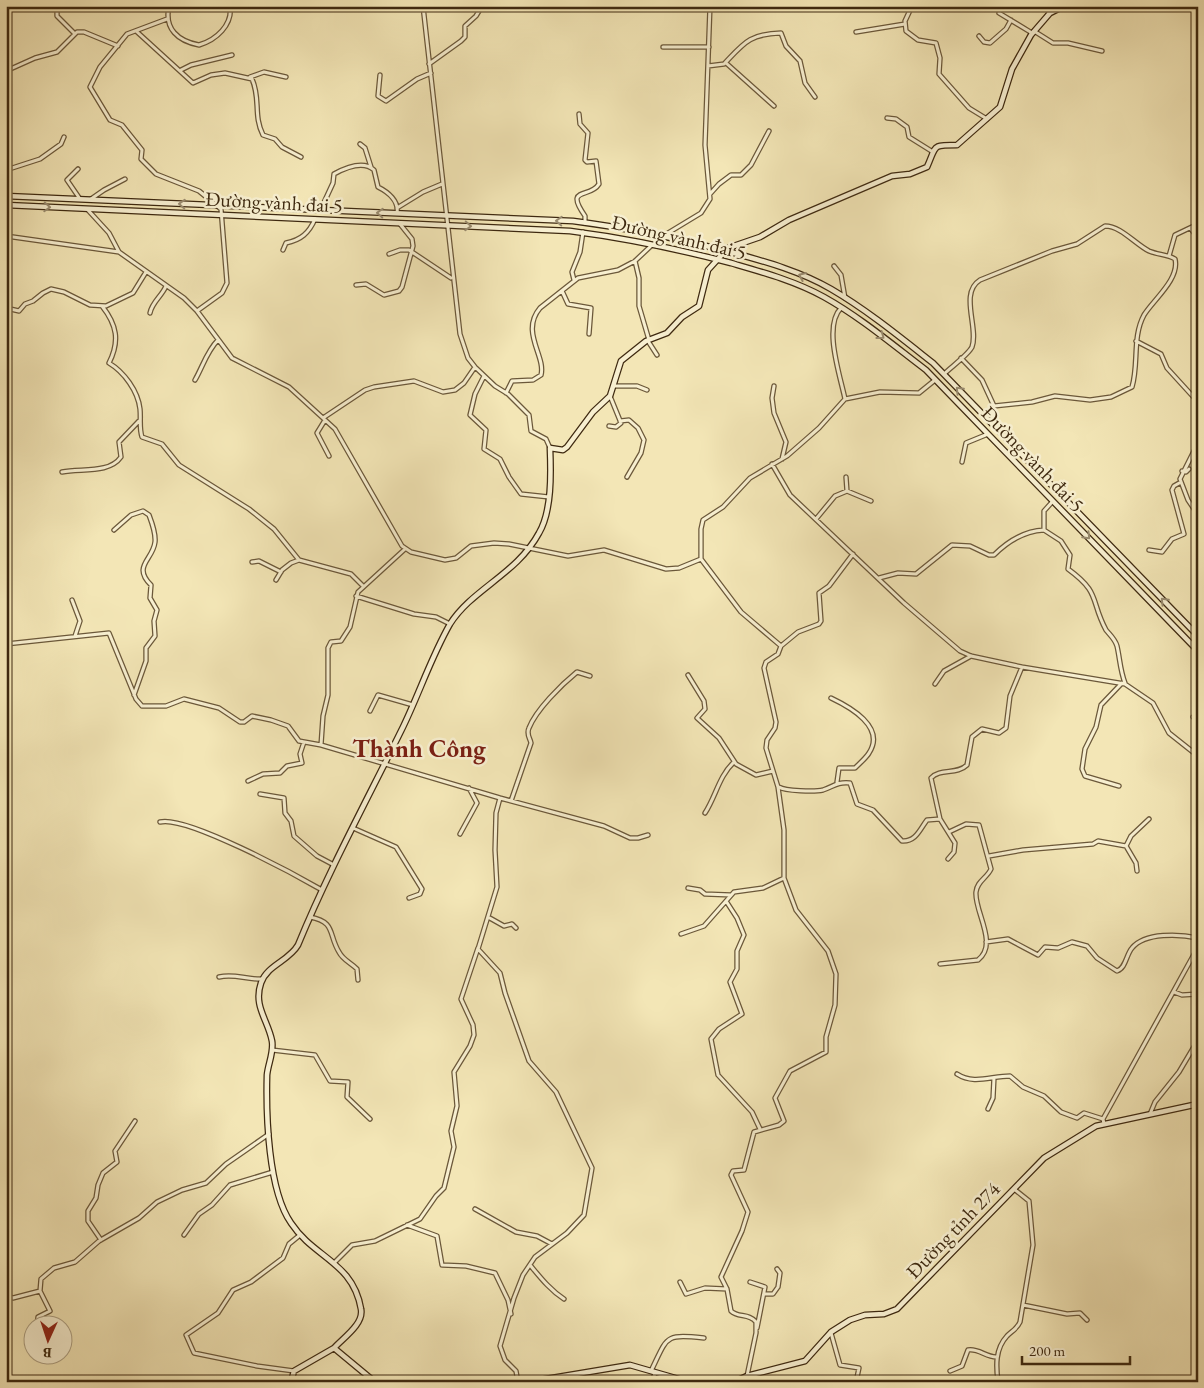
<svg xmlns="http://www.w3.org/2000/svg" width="1204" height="1388" viewBox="0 0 1204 1388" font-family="'EB Garamond',serif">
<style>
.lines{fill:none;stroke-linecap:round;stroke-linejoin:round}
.street-casing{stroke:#6b583a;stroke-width:5.5}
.secondary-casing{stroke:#3e2910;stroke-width:7}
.street{stroke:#f7efd0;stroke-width:3}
.secondary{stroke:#f7efd0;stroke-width:4.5}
.oneway{stroke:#9a8c70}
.labels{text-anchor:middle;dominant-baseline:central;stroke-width:5;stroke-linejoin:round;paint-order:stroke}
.street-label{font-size:20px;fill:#3e2910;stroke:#f7efd0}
.district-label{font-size:25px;font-weight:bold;fill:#7a1f14;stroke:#f7efd0}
</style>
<rect width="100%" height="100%" fill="#f3e6b6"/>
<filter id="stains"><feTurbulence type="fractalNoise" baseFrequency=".004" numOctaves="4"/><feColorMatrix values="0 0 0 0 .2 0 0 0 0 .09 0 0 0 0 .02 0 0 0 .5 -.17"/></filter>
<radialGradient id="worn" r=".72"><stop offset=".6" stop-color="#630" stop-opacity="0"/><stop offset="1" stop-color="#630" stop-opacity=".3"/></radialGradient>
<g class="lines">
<g class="street-casing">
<path id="street" d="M57 6V16L75 34
M169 6C164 29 178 41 199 45 216 40 233 25 230 6
M423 6 460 334 468 358 475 367 495 386 508 394 529 415 531 431 546 439 550 448
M912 6 905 21 906 31 918 40 936 43 940 58 939 74 969 108 987 119
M1044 6 1050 13
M999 13 1032 33
M167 19 127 34 100 67 90 87 110 120 122 125 142 150 141 159 156 174 199 191 221 209 227 283 222 293 197 311
M136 31 193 83 211 75 225 73 252 79C261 99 253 115 263 135L275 139 282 147 301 157
M1034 31 1053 43H1068L1102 51
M856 32 905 24
M979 36 984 42 990 43 1006 29 1011 20
M663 47H709
M726 63 774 106
M429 64 461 41 465 37V26L476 16 482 6
M708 66 724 64C744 43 749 34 781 33L786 46 800 61 805 83 815 97
M181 70 191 65 232 55
M6 71 35 58 57 52 77 32H84L118 46
M380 75 378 96 386 101 417 79 431 73
M250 77 264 72 286 77
M579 114 580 124 588 133 585 160 587 162 596 161 599 184C590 199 564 186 585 216V223
M887 118 896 119 907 127 909 137 933 152
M360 144 365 148 371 167
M78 169 67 180 80 199
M6 170 40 159 61 144 64 137
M710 194 719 184 731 175H741L751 165 769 131
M91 199 104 190 125 179
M397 208 423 192 442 184
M87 209 109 233 119 252
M321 209 333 183 334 174C345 168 363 160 374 170L378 187C388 192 399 201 397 213
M1191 229 1198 238
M6 236 119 252 184 298 197 311 232 358 289 387 335 429 402 546 411 552 445 560 456 558 471 546 494 543 509 544 568 556 604 550 666 569 679 568 701 559
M663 236 701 213 710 199 705 145 710 6
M283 250 286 243C301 240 309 233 315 219
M389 254 400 250H409L451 278
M1169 256 1175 235 1198 224
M635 261 639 278V306L649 340
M834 266 841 275 845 298
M574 280 572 272 580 252 583 232
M356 285 366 284 384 295 399 291 402 287 413 246 412 239 400 224
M562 291 568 304 591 308 589 334
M102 306C117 325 120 341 109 363 124 372 138 391 140 409 141 419 139 428 142 437L162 444 179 465 249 509 274 529 299 560
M6 308 19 311 25 304 33 301 43 293 51 289 64 292 90 305 106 306 133 293 146 272
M841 308C823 326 840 375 845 399
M150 313C152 302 162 296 166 286
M1195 325 1198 326
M648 341 657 355
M1136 341 1161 354 1167 368 1198 402
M961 358 982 380 994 406
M944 374C951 367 968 355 972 347 979 328 959 293 980 280L1052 251 1077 244 1105 226C1121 226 1135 244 1149 251 1158 255 1167 254 1175 259 1180 279 1153 300 1144 315 1132 337 1139 364 1132 387L1111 397 1090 400 1055 396 1032 402 994 406 992 409 993 424
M484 376 475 394 470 415 486 430 484 449 500 459 509 477 521 494 549 497
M195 380C203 366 207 351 218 340
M613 386H637L647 390
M774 386 772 398 774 413 786 442 782 459
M506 393 512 381 533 380 541 375C546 356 520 332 540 308L578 278 618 270 635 261 652 245
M323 418 365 390 374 387 414 381 443 392 455 390 464 383 475 367
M325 420 317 433 329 456
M620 421 629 420 638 428 644 440 641 453 627 477
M609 426 616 427 621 423 610 396
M1198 443 1180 479 1188 500 1194 509 1198 508
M962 462 966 443 988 434
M772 464 790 495 904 603 960 651 971 656 1022 667 1125 684 1153 703 1169 733 1198 756
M1182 471 1186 472 1189 469
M62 472C81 468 109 474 121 457L119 442 139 421
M846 477 847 491 871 501
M1053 501 1044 511V530L1061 541 1070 555 1068 569C1101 593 1090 600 1106 630 1110 635 1115 639 1117 646 1120 659 1120 670 1125 683
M816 519 835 496 847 491
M114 530 131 515 143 511 149 515C152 523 156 533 155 542 153 560 132 566 151 585L150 598 157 610 154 621 155 636 146 648V661L134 695
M1149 550 1162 552 1172 539 1184 534 1172 490 1174 486 1181 482
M252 562 259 561 281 572
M879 578 898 573 916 574 952 545 970 546 989 555H994C1007 542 1025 531 1044 530
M276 580 282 570 291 563 299 560 351 574 363 586
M356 596 414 614 436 617 450 624
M72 600 80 621 75 636
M6 644 109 633 136 699 142 706H166L184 699 219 708 240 722H244L252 716 271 720 288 726 299 741 321 745 500 798 604 826 630 838H638L648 835
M781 646 798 632 819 624 821 621 819 593 829 586 853 554
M688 675 704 701 705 709 697 718 719 738 736 764 756 775 773 771
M935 684 944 671 971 656
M831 698C850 707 886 727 869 753 866 758 860 763 855 768H839L837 782
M370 711 378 695 413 705
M1193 717 1198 716
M321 745 323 716 328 695V648L331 642 341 641 350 627 358 592 405 549
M248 781 263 774 280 773 287 766 302 763 300 754 304 742
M1119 786 1085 776 1082 769 1085 749 1096 727 1101 705 1122 683
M779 787C785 791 815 792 823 790 835 786 836 782 850 783L857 804 873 810 902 841C916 842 920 829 927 820L940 819
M260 794 284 798 285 813 291 821 294 836 317 856 334 865
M500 798 496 813 495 850 497 887 478 949 500 973 505 993 529 1061 556 1092 592 1168 584 1215 567 1233 535 1257 523 1275 514 1298 500 1346 505 1360 516 1371 518 1382
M511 801 531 743C530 738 526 734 529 728 536 710 561 685 577 672L590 676
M705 813C716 796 719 776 734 762
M160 822C186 815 296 875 322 890
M353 828 396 847 422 889 420 894 409 898
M460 834 477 803 469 788
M989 856 1023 850 1093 844 1098 841 1126 846
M948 859 954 852 955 843 940 819 931 778C940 768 957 775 967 765L972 737 982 729 999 733 1006 728 1010 696 1022 667
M1137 871 1136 863 1126 846 1131 836 1149 819
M688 888 700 890 705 894 731 895
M726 901 737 918 744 935 737 951V969L730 982 742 1014 719 1029 711 1039 718 1075 752 1112 760 1129
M310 917C336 922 328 934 339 952 343 960 351 963 357 969L358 980
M488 917 504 926 512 924 516 928
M681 934 704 926 734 892 763 888 784 878
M986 942 1008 939 1038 955 1045 947 1058 948 1072 942 1087 946 1097 958 1117 971C1126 968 1126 955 1132 948 1145 932 1180 934 1198 938
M940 964 978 960C999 944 974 911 976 892 977 881 987 878 991 869L979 825 966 824 949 832
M219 977C235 973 245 980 263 979
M1174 992 1182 995 1198 994
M272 1050 315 1055 330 1081 348 1082 347 1097 370 1119
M957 1074C974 1085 991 1076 1010 1076L1023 1087 1044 1096 1061 1112 1077 1118 1084 1113 1103 1119
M988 1109 993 1098 994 1078
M1150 1114 1155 1102 1179 1072 1198 1040
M1104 1124 1103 1119 1198 947
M475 1209 516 1232 537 1236 552 1244
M407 1225 437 1236 442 1265 466 1266 495 1273 508 1300 511 1314
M184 1235 199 1214 212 1205 230 1185 273 1172
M101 1240 88 1221V1211L96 1198 98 1185 103 1173 117 1162 115 1151 135 1121
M6 1260 8 1263 6 1278
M335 1262 352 1245 375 1241 420 1219 436 1196 444 1188 454 1147 451 1131 457 1106 454 1072 470 1046 474 1035 473 1025 461 999 478 948
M530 1265C540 1277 550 1290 564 1299
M680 1282 686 1294 705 1288 727 1289
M750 1282 765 1287 757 1328
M764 1294H773L778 1287 780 1273 777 1269
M6 1296 13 1298 40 1291
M1023 1305 1067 1314 1080 1313 1087 1320
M37 1326 38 1317 50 1311 40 1291 41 1279 54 1268 75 1262 99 1241 139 1218 157 1202 182 1190 206 1183 226 1164 269 1134
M831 1333 840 1365 859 1368 856 1382
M62 1340H65
M294 1371 257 1366 194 1353 186 1335 218 1313 233 1290 251 1282 283 1258 289 1244 300 1235
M651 1371C668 1336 664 1334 704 1338
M950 1371 962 1366 968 1350C978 1348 986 1357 996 1357
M569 1375 570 1382
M747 1376 756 1333V1322C749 1313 738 1318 731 1311L727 1289 721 1277 742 1231 748 1212 731 1175 733 1171 744 1170 754 1132 779 1125 784 1121 775 1098 790 1071 826 1052V1037L835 1005 836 974 828 951 796 910 784 878V830L778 787 766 748 767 740 775 728 776 722 764 668 766 662 778 654 781 646 741 612 701 559V529L703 520 723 507 750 478 787 456 819 428 845 399 880 392 919 393 935 380
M652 1382 655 1373
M998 1382C996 1366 995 1349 1007 1336 1012 1331 1017 1329 1020 1322L1033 1245 1029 1201 1014 1189"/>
</g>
<g class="secondary-casing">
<path id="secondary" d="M6 196 573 221C628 228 681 239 734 253 767 262 802 272 831 289 867 310 900 337 933 363L1198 636
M6 205 570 231C625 238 678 249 731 263 762 272 795 281 824 297 860 317 893 345 926 370L1198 651
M334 1348C343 1338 364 1324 361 1309 353 1262 314 1258 291 1223 268 1190 266 1115 267 1075 268 1064 274 1052 272 1041 268 1020 253 1006 261 983 267 965 289 961 298 945 328 872 366 802 401 731 418 697 431 657 450 624 472 589 517 574 539 533 552 511 551 473 550 448L563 450 567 447 593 412 610 396 621 361 646 341 667 333 682 317 699 306 708 270 728 248 760 237 789 220 892 176 910 174 927 167C937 145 931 145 957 145L1000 107 1012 69 1031 35 1050 13 1064 6
M291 1382 294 1371 334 1348 375 1382
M528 1382 630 1365 689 1382
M734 1382 747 1376 805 1361 831 1332 850 1320 865 1315 884 1314 897 1309 1044 1158 1096 1126 1198 1104"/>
</g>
<use href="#street" class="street"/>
<use href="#secondary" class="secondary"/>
</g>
<defs><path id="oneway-chevron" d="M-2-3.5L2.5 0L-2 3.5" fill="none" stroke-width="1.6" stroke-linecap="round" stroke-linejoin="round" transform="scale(1.25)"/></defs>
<g class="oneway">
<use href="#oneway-chevron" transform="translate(182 204) rotate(-177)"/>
<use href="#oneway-chevron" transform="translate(47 207) rotate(3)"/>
<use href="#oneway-chevron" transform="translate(380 213) rotate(-177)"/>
<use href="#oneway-chevron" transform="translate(559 221) rotate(-177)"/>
<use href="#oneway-chevron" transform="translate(468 226) rotate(3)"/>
<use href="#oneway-chevron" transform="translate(802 276) rotate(-157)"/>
<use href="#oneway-chevron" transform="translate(881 336) rotate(36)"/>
<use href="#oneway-chevron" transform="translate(959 390) rotate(-134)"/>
<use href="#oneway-chevron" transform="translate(1087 536) rotate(46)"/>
<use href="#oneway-chevron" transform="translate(1164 601) rotate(-134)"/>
</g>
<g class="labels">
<g class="street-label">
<text transform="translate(274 202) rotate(3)">Đường vành đai 5</text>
<text transform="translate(679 237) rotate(13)">Đường vành đai 5</text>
<text transform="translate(1033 459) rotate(46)">Đường vành đai 5</text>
<text transform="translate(953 1230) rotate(-46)">Đường tỉnh 274</text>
</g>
<g class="district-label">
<text x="419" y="748">Thành Công</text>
</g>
</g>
<rect width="1204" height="1388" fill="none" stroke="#f3e6b6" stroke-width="25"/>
<rect x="8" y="8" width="1189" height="1373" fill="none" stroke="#3e2910" stroke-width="2.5"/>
<rect x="12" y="12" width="1179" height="1363" fill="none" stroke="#3e2910"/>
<g transform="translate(48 1340) rotate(183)"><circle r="24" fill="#f7efd0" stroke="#ada083"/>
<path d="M0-4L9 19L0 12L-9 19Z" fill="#8f2418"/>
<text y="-8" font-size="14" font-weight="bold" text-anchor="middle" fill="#3e2910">B</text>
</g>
<path d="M1022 1356v8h108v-8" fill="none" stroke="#3e2910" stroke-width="2.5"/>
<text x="1029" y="1356" font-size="15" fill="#3e2910" stroke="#f7efd0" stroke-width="4" paint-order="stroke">200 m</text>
<rect width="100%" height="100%" filter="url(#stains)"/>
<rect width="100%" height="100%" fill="url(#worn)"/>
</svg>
